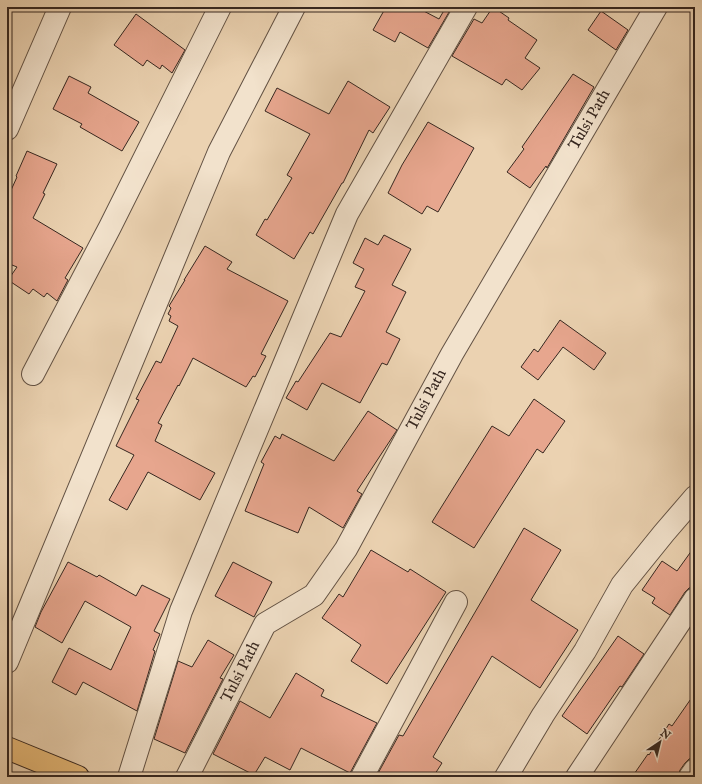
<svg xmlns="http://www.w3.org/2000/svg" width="702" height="784" viewBox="0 0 702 784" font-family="'IM FELL English',serif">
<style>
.building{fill:#e7a68e;stroke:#362720}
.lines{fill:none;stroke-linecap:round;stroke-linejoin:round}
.minor-casing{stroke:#635244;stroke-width:24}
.highway-casing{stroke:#362720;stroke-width:24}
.minor{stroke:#f2e2cc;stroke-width:22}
.highway{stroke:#e6b978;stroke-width:22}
.labels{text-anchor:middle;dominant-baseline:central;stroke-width:3;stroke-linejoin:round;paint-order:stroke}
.street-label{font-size:16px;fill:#362720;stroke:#f2e2cc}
</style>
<rect width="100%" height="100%" fill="#ebd2b1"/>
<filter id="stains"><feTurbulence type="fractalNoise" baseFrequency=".005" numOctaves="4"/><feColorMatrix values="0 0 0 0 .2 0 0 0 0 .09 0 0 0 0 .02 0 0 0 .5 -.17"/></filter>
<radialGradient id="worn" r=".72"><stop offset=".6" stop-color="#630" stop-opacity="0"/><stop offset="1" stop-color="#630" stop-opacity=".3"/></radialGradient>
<path class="building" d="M386 7H416L439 19 446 7H452L428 48 400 32 395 42 373 30Z
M493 7 509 18 508 20 537 40 525 58 540 68 522 90 506 79 502 85 452 56 474 19 482 23Z
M601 11 628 30 616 50 588 30Z
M136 14 185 50 172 73 162 65 160 69 147 60 143 66 114 45Z
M573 74 594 87 547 168 546 166 530 188 507 172 524 149 522 147Z
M69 76 91 87 88 93 139 122 122 151 80 127 82 124 53 109Z
M348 81 390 107 373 133 369 130 343 183H342L313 234 310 232 294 259 256 235 265 219 267 220 292 178 287 175 310 134 265 111 277 88 329 114Z
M428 122 474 148 438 212 427 206 422 214 388 193 402 165Z
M27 151 57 164 43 193 45 194 33 218 83 248 65 278 68 280 57 301 47 293 44 297 33 289 29 294 8 280 17 267 7 263V199L17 177 16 176Z
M384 235 411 249 392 285 406 292 386 332 400 339 387 365 382 363 360 403 322 383 307 410 286 398 296 381 298 382 330 333 341 337 365 291 355 287 364 269 353 263 365 238 378 245Z
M205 246 232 262 227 269 288 301 261 354 266 356 255 377 253 376 246 387 193 358 179 386 178 385 158 423 162 425 155 441 215 473 200 500 148 472 127 510 109 500 134 455 116 446 139 400 136 399 156 361 161 363 178 326 169 321 171 316 168 314 171 308 169 306 185 280H184Z
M560 320 606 353 594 370 563 347 538 380 521 367 534 349 538 352Z
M534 399 565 421 543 453 537 449 474 548 432 522 492 426 509 436Z
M368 411 397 430 357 491 362 494 343 528 309 507 298 533 245 511 264 464 261 462 275 436 280 439 282 434 334 461Z
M524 528 561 550 531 600 578 630 540 688 492 656 433 757 442 763 433 777H376L399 735 403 736Z
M695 546V587L689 588 685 592 670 615 652 603 655 598 642 590 662 561 677 571Z
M371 550 408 572 410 569 446 592 387 684 351 661 361 645 322 618 339 594 343 597Z
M68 562 97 577 99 575 136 596 142 585 170 599 154 631 160 634 153 650 155 651 137 711 83 682 76 695 52 682 69 648 111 670 131 627 85 601 62 643 35 627 41 612Z
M233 562 272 582 254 617 215 596Z
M618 636 644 654 622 687 620 686 587 734 562 716Z
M208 640 234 655 220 678 223 679 185 753 154 739 178 661 192 667Z
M296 673 324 690 321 696 377 723 350 773 301 748 290 770 265 757 254 775 213 754 240 701 270 718Z
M695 693V753L692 758 689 759 685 763 680 770 678 777H632L648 754 649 755 669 724 672 726Z"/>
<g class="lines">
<g class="minor-casing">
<path id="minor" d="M7 129 60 7
M33 374 110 227 220 7
M7 662 219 152 294 7
M129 777 181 611 347 214 466 7
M187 777 265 624 314 595 346 549 452 354 656 7
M362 777 456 602
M506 777 543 715 585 651 622 585 664 533 695 497
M577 777 695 599
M690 777 695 770"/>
</g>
<g class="highway-casing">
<path id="highway" d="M7 748 78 777"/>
</g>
<use href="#minor" class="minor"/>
<use href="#highway" class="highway"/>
</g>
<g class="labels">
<g class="street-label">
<text transform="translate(590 120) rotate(-60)">Tulsi Path</text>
<text transform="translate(427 400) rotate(-62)">Tulsi Path</text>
<text transform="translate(241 672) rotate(-63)">Tulsi Path</text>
</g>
</g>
<rect width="702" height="784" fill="none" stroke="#ebd2b1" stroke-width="24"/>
<rect x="8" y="8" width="686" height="768" fill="none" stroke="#362720" stroke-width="2"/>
<rect x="12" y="12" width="678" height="760" fill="none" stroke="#362720"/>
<g transform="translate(660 742) rotate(35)" stroke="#f2e2cc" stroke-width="3" paint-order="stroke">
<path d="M0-3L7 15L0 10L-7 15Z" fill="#362720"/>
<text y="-6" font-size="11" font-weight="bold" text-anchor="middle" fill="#362720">N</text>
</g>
<rect width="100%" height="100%" filter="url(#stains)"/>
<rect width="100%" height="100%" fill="url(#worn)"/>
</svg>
